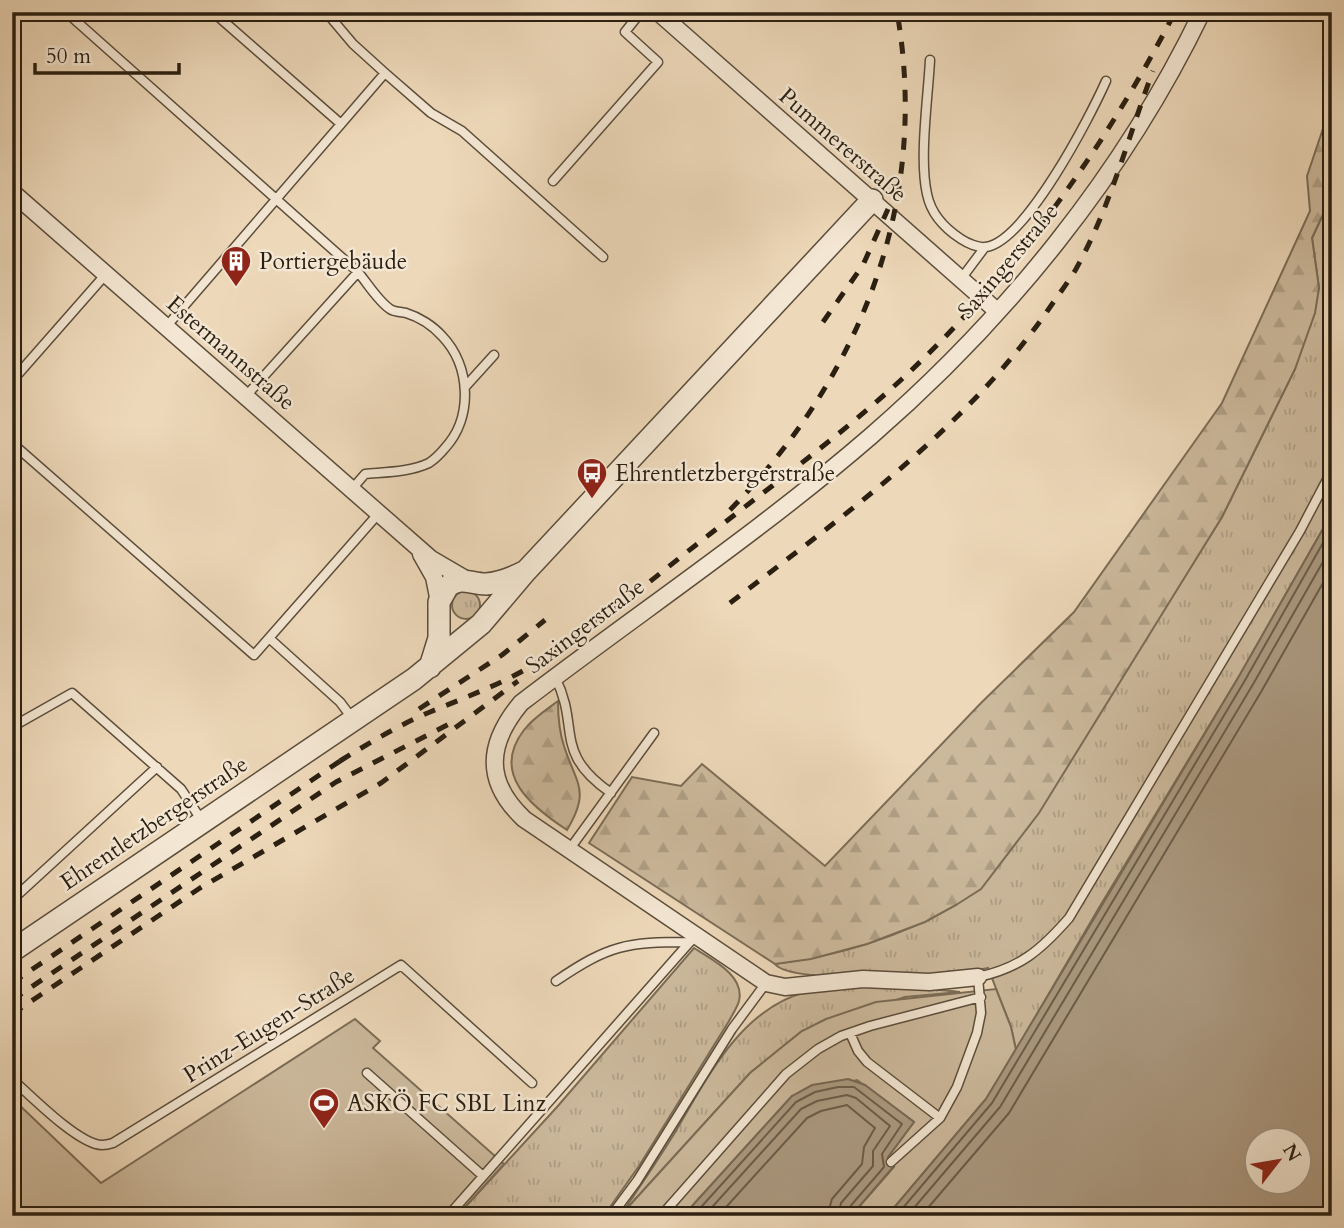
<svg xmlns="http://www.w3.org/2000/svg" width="1344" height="1228" viewBox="0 0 1344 1228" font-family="Cardo,serif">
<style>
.grass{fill:url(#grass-tufts);stroke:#7b6c56;stroke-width:2}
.forest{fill:url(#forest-firs);stroke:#7b6c56;stroke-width:2}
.park{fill:#ccb99c;stroke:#7b6c56;stroke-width:2}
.water{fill:#ab9980;stroke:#776854;stroke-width:2;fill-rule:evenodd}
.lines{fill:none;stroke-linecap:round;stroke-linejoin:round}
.shore{stroke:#6a5c48;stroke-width:2}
.service-casing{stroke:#5b4d3b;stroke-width:11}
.minor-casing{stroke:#5b4d3b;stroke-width:19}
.tertiary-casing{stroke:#5b4d3b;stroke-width:24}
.service{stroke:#f3e6d2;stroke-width:8}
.minor{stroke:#f3e6d2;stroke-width:16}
.tertiary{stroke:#f3e6d2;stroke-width:21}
.rail{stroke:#2a1f11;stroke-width:5;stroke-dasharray:12 12;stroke-linecap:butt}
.labels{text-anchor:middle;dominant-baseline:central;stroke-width:5;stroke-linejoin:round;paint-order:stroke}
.street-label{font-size:23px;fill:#2a1f11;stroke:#f3e6d2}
.poi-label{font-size:23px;fill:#2a1f11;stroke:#f3e6d2;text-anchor:start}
</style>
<defs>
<pattern id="grass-tufts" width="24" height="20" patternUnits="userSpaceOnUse" patternTransform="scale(1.75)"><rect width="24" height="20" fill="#ccb99c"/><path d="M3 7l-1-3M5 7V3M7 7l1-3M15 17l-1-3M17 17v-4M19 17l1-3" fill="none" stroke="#af9f85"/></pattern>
<pattern id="forest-firs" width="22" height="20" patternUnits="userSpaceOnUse" patternTransform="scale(1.75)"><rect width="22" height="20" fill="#ccb99c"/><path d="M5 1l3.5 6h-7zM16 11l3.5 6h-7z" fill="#af9f85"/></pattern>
</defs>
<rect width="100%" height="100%" fill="#edd8b9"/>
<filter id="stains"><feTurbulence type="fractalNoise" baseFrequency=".00286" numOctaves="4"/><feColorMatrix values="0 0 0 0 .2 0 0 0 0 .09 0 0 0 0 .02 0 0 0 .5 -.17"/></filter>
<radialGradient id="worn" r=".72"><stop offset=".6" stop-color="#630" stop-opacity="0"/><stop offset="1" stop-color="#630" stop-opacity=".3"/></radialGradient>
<path class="grass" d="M1332 195V513L1238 678 1100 906 1016 1050 1011 1027 988 968C957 975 792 986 775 964 839 956 900 937 956 905L1125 672 1222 517 1295 369 1319 288 1312 238Z
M452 605a14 14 0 1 1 28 0a14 14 0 1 1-28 0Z
M694 948C712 960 745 975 739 1001 737 1008 732 1015 729 1021L639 1166 608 1210H624C641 1185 658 1160 674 1134 706 1080 740 1009 806 992 857 980 909 987 960 992L905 997 802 1031 750 1073 620 1216H457L557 1107Z"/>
<path class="forest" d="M1332 102V195L1312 238 1319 288 1315 313 1295 369 1222 517 1039 813 981 889 956 905 925 922 867 944 811 959 775 964 589 843 632 777 681 786 702 764 825 866 981 703 1074 612 1222 403 1310 211 1307 176Z
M558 701C558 717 559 731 564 746 576 784 591 790 567 830 532 807 490 774 524 730 533 718 546 710 558 701Z"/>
<path class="park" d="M996 989 1011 1027 1016 1050 986 1099 887 1216H851L894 1167 888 1157 914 1122 857 1080 792 1096 683 1216H620L750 1073 802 1031 826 1019 876 1002Z
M355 1019 380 1041 373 1048 504 1164 457 1216H12V1098L101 1183Z"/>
<path class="water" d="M1332 513V1216H887L986 1099 1238 678ZM1256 1140H1298V1182H1256Z
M848 1079 865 1085 914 1122 888 1157 894 1166 851 1216H683L792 1096 812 1085Z"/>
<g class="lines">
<path class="shore" d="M693 1216 796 1102 815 1092 838 1087H854L902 1124 882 1154 884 1167 848 1209 847 1216
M704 1216 801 1109 817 1101 847 1095 856 1098 890 1126 873 1151V1166L841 1203 838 1216
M718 1216 807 1118 821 1111 847 1105 875 1128 864 1147 862 1164 832 1199 827 1216
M896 1216 992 1103 1244 682 1332 527
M907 1216 1000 1107 1252 686 1332 546
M921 1216 1009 1113 1261 692 1332 567"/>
<g class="service-casing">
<path id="service" d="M66 12 358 272C368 284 378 301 390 309 394 312 401 312 406 313 419 317 433 326 442 336 471 366 473 418 445 448 440 454 435 459 429 463 410 472 386 472 365 474L352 489
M213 12 341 124
M326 12 353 44 385 73 431 113 462 131 603 257
M77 22 86 12
M930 60C928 98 919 159 927 194 931 214 944 228 961 239 967 243 978 248 986 247 1026 241 1090 117 1106 81
M553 181 658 62 625 32 641 12
M961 279 985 247
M166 327 385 73
M12 381 106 274
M465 387 494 355
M246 396 358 272
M12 443 254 655 379 513
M269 638 340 702 352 718
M555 677C581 728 552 752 611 793
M12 727 72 693 181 789 202 821
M569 850 654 733
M12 900 157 767
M556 981C609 945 626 942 690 942
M850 1033 858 1051 867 1062 940 1118
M367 1073 483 1176
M12 1079C30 1095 79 1145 102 1145 106 1145 110 1144 113 1143L401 965 532 1083
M891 1162 940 1118 957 1087 977 1033 981 1013 978 977C1020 968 1041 950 1069 918L1300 531 1332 470
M448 1216 696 935
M611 1216 637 1181 732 1029 766 983
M661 1216 786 1074 818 1049 841 1036 870 1026 981 997"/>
</g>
<g class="minor-casing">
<path id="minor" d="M658 12 997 311
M12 192 431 559 467 580
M421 554 434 577 439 602
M978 977 929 982 863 979 785 987 766 983 524 819C484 781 487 744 521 703 637 614 760 532 871 436 1006 319 1124 174 1202 12"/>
</g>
<g class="tertiary-casing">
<path id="tertiary" d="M430 667 439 638V602L448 586C462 576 470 584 486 584 500 583 512 578 524 572
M12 951 414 679 481 624 526 571 872 200"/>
</g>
<use href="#service" class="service"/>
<use href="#minor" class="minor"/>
<use href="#tertiary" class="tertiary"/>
<path class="rail" d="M823 322 863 265 888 209
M730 510C862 375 930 200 897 12
M730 603C843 516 963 431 1046 313 1056 298 1067 284 1076 269 1111 206 1128 137 1153 71
M419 709 502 655 545 620
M340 761C369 743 399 725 430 712 466 697 502 684 535 664 597 627 653 578 710 534 775 483 841 435 902 379 1014 275 1105 148 1175 12
M12 983 346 757
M12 1000 336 782 453 722
M12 1014 200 888 381 783 518 681"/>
</g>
<defs>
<g id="building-pin" transform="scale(1.575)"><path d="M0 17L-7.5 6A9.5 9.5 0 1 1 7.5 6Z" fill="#8f2418" stroke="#f3e6d2"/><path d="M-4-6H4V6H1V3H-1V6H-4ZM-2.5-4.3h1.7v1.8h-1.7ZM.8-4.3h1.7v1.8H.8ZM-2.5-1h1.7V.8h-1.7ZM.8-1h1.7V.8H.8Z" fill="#fff"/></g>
<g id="bus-pin" transform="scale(1.575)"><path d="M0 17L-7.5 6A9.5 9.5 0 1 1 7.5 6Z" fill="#8f2418" stroke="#f3e6d2"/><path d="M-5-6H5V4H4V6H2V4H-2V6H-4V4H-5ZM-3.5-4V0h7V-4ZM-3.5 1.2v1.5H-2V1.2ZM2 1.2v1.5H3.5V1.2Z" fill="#fff"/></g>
<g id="stadium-pin" transform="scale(1.575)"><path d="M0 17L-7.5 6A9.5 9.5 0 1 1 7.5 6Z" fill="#8f2418" stroke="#f3e6d2"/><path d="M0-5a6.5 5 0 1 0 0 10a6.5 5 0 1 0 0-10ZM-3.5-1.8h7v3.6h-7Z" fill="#fff"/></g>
</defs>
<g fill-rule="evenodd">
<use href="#building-pin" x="236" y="261"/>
<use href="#bus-pin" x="592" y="473"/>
<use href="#stadium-pin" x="324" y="1103"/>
</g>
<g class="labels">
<g class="street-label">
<text transform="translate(843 145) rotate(41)">Pummererstraße</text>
<text transform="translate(1008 261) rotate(-50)">Saxingerstraße</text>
<text transform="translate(231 353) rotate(41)">Estermannstraße</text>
<text transform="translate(585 626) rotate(-37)">Saxingerstraße</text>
<text transform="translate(154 823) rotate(-34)">Ehrentletzbergerstraße</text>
<text transform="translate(269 1025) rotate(-32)">Prinz-Eugen-Straße</text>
</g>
<g class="poi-label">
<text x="259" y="261">Portiergebäude</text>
<text x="615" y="473">Ehrentletzbergerstraße</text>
<text x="347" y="1103">ASKÖ FC SBL Linz</text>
</g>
</g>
<rect width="1344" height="1228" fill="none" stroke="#edd8b9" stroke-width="42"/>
<rect x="14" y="14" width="1316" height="1200" fill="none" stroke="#2a1f11" stroke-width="3.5"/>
<rect x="21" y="21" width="1302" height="1186" fill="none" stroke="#2a1f11" stroke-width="2"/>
<g transform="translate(1278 1161) rotate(59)"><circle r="33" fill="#f3e6d2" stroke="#a39685" stroke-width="2"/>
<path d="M0-5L12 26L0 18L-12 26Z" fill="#8f2418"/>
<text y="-10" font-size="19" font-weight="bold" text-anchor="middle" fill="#2a1f11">N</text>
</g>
<path d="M35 63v10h144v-10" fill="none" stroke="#2a1f11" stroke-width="3.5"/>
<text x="46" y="63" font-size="21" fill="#2a1f11" stroke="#f3e6d2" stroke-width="5" paint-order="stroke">50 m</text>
<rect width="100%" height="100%" filter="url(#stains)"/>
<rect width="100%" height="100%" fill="url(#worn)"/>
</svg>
